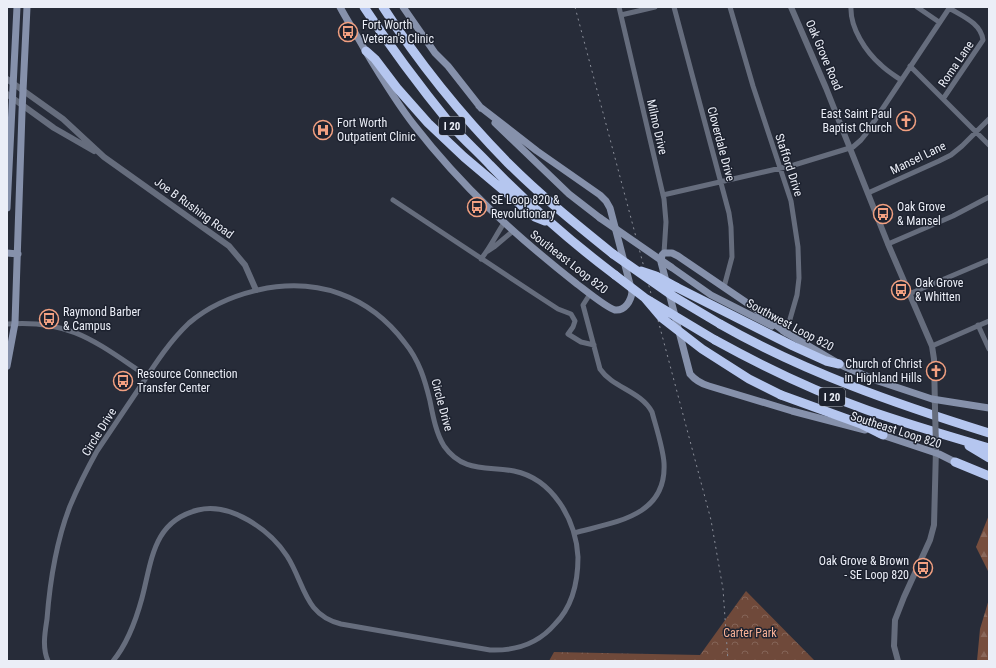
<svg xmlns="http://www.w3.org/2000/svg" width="996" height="668" viewBox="0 0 996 668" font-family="'Roboto Condensed',sans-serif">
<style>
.forest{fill:url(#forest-firs)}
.park{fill:url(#park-crowns)}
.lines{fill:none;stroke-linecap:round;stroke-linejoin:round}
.minor{stroke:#666d7d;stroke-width:5}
.tertiary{stroke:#666d7d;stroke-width:6}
.secondary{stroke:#8691ab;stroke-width:7}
.motorway{stroke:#b5c6ef;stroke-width:9}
.rail{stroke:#8a8e99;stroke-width:1;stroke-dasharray:2 4;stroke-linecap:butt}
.tertiary-bridge{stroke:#666d7d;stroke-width:6}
.secondary-bridge{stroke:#8691ab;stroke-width:7}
.motorway-bridge{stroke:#b5c6ef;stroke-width:9}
.labels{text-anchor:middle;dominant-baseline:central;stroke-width:3;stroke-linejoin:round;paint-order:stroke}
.shield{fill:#1d222f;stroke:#adb1bb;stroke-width:1}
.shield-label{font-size:11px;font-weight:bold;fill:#ebeef7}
.poi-label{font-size:12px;fill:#ebeef7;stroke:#1d222f;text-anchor:start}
.street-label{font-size:12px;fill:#ebeef7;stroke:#1d222f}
.park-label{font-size:12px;fill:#f8b297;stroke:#1d222f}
</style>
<defs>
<pattern id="forest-firs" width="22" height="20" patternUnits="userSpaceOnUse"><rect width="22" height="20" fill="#774e3e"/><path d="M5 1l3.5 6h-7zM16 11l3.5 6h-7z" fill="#8a685b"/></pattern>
<pattern id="park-crowns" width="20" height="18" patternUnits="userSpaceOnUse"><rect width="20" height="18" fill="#6f493a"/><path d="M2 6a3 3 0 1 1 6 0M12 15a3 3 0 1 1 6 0" fill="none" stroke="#846457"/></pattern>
</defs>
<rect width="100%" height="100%" fill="#272c39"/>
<path class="forest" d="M989 515V573L976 547Z
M989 599V661H977L980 629Z"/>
<path class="park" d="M746 591 815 661H549L554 652 700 655Z"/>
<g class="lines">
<path class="minor" d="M619 7 664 199 666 222 664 253
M674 7 729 213 731 227 732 257 724 287
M730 7 753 86 791 201 798 247 799 278 797 295 786 333
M851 7C850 28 866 52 881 65 887 71 894 75 901 80
M917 7 939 22
M621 15 655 7
M910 66 989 145
M943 99 983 40C981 23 962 16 949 8
M868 193 939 161 951 155 962 146 989 119
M663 195 794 165 853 147 861 140 865 135 950 7
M393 200 538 296 558 309 571 314 575 321 573 327 568 334 581 342 594 345
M888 244 953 216 989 197
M488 251 494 247 513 231
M481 259C490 248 496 235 504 223
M909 294 989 260
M7 324C71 319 97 343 147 376
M978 325 989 349
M932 346 989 321
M574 533C614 522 667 517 664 463 663 448 656 427 652 412 641 391 613 388 600 369L583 305 590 294
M48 661C42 648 45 632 47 619 50 580 56 542 70 506 78 487 87 469 97 451 111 430 125 409 140 387 155 364 169 342 189 323 209 306 232 296 258 290 316 277 369 295 405 343 419 360 425 380 430 401 433 416 436 433 444 446 463 473 487 466 514 471 553 479 576 520 578 557 578 581 572 607 555 624 538 644 516 651 490 650L341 624C304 615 305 584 287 556 270 530 231 502 198 510 153 521 152 560 142 598 136 620 128 643 113 661"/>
<path class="tertiary" d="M791 7 826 88 888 244 932 346 934 359 935 408
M7 79 63 119 104 157 229 246 245 265 256 290
M7 94 54 128 94 151
M898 661 894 646 895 620 904 597 930 540 934 525 936 449"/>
<path class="secondary" d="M340 7C348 22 358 37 366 52 381 77 396 102 414 125 463 188 515 235 577 284 585 290 607 308 615 310 625 311 631 301 632 292L610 208 606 201 600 195 537 151 479 106
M403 7 435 53 448 66 481 108
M495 123 569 194 600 218
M7 208 17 7
M7 253 18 254
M671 267 711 295 772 326
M783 331 843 366 878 381 932 399 989 408
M786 333 753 307 678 256 672 253H664L662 255 661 262 690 374C695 380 702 384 709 386L792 411 865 430
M7 366 15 323 22 112 27 7
M879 434 939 454 959 464"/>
<path class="motorway" d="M364 7C391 48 421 88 452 126 464 140 478 152 490 165 530 206 570 241 615 275
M383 7C419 63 461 115 508 163 541 196 577 225 613 254
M366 51 375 59 397 88 428 123 464 157 535 217 545 221
M676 287 793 346 826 361 839 364
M720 324C804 372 896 404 989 433
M715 340C764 367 814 391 867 410 907 424 948 436 989 448
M781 395 861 424 883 435
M969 446 989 458
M955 462 989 476"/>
<path class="rail" d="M575 7 711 520 723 589 728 661"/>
<path class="tertiary-bridge" d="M935 408 936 447"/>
<path class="secondary-bridge" d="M600 218 671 267"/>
<path class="motorway-bridge" d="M613 254 673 296 720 324
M641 271 656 276 676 287
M615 275 645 298 715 340
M645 298 662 318 702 349 749 379 781 395"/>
</g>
<defs>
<g id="bus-ring" transform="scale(1)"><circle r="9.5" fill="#1d222f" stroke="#f2a081" stroke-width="1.5"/><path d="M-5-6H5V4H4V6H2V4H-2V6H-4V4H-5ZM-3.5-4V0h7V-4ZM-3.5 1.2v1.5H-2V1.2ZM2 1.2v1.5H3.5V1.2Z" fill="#f2a081"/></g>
<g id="church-ring" transform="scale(1)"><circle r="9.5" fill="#1d222f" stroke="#f2a081" stroke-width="1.5"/><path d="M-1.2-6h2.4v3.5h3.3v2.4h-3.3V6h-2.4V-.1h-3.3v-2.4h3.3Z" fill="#f2a081"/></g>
<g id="hospital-ring" transform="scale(1)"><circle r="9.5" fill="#1d222f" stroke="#f2a081" stroke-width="1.5"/><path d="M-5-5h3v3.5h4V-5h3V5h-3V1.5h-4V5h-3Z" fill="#f2a081"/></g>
</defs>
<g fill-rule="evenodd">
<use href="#bus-ring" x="348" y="32"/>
<use href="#church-ring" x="906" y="121"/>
<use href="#hospital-ring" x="323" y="130"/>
<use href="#bus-ring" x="477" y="207"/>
<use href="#bus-ring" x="883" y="214"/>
<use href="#bus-ring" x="901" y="290"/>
<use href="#bus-ring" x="49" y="319"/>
<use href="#church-ring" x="936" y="371"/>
<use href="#bus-ring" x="123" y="381"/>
<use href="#bus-ring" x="923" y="568"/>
</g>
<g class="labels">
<g class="shield">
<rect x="439" y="117" width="26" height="18" rx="3"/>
<rect x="819" y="388" width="26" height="18" rx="3"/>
</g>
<g class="shield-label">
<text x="452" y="126">I 20</text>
<text x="832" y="397">I 20</text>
</g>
<g class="poi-label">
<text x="362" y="25">Fort Worth<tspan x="362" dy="14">Veteran's Clinic</tspan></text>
<text x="892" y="114" text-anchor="end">East Saint Paul<tspan x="892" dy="14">Baptist Church</tspan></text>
<text x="337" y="123">Fort Worth<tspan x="337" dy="14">Outpatient Clinic</tspan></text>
<text x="491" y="200">SE Loop 820 &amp;<tspan x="491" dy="14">Revolutionary</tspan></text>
<text x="897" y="207">Oak Grove<tspan x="897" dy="14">&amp; Mansel</tspan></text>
<text x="915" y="283">Oak Grove<tspan x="915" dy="14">&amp; Whitten</tspan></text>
<text x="63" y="312">Raymond Barber<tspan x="63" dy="14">&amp; Campus</tspan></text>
<text x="922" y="364" text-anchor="end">Church of Christ<tspan x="922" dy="14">in Highland Hills</tspan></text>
<text x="137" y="374">Resource Connection<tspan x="137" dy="14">Transfer Center</tspan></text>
<text x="909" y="561" text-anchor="end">Oak Grove &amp; Brown<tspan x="909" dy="14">- SE Loop 820</tspan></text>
</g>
<g class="street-label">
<text transform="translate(824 55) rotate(67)">Oak Grove Road</text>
<text transform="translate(956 64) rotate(-56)">Roma Lane</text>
<text transform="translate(657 127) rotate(77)">Milmo Drive</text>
<text transform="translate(721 144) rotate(75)">Cloverdale Drive</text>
<text transform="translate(918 158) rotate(-26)">Mansel Lane</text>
<text transform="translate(789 165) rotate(72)">Stafford Drive</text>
<text transform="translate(194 208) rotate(36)">Joe B Rushing Road</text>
<text transform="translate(569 262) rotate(38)">Southeast Loop 820</text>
<text transform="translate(790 325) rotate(28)">Southwest Loop 820</text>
<text transform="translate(442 405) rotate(75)">Circle Drive</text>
<text transform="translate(896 430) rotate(18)">Southeast Loop 820</text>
<text transform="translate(99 432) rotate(-58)">Circle Drive</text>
</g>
<g class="park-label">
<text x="750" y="633">Carter Park</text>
</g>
</g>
<rect width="996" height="668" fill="none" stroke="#ebeef7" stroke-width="16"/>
</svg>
